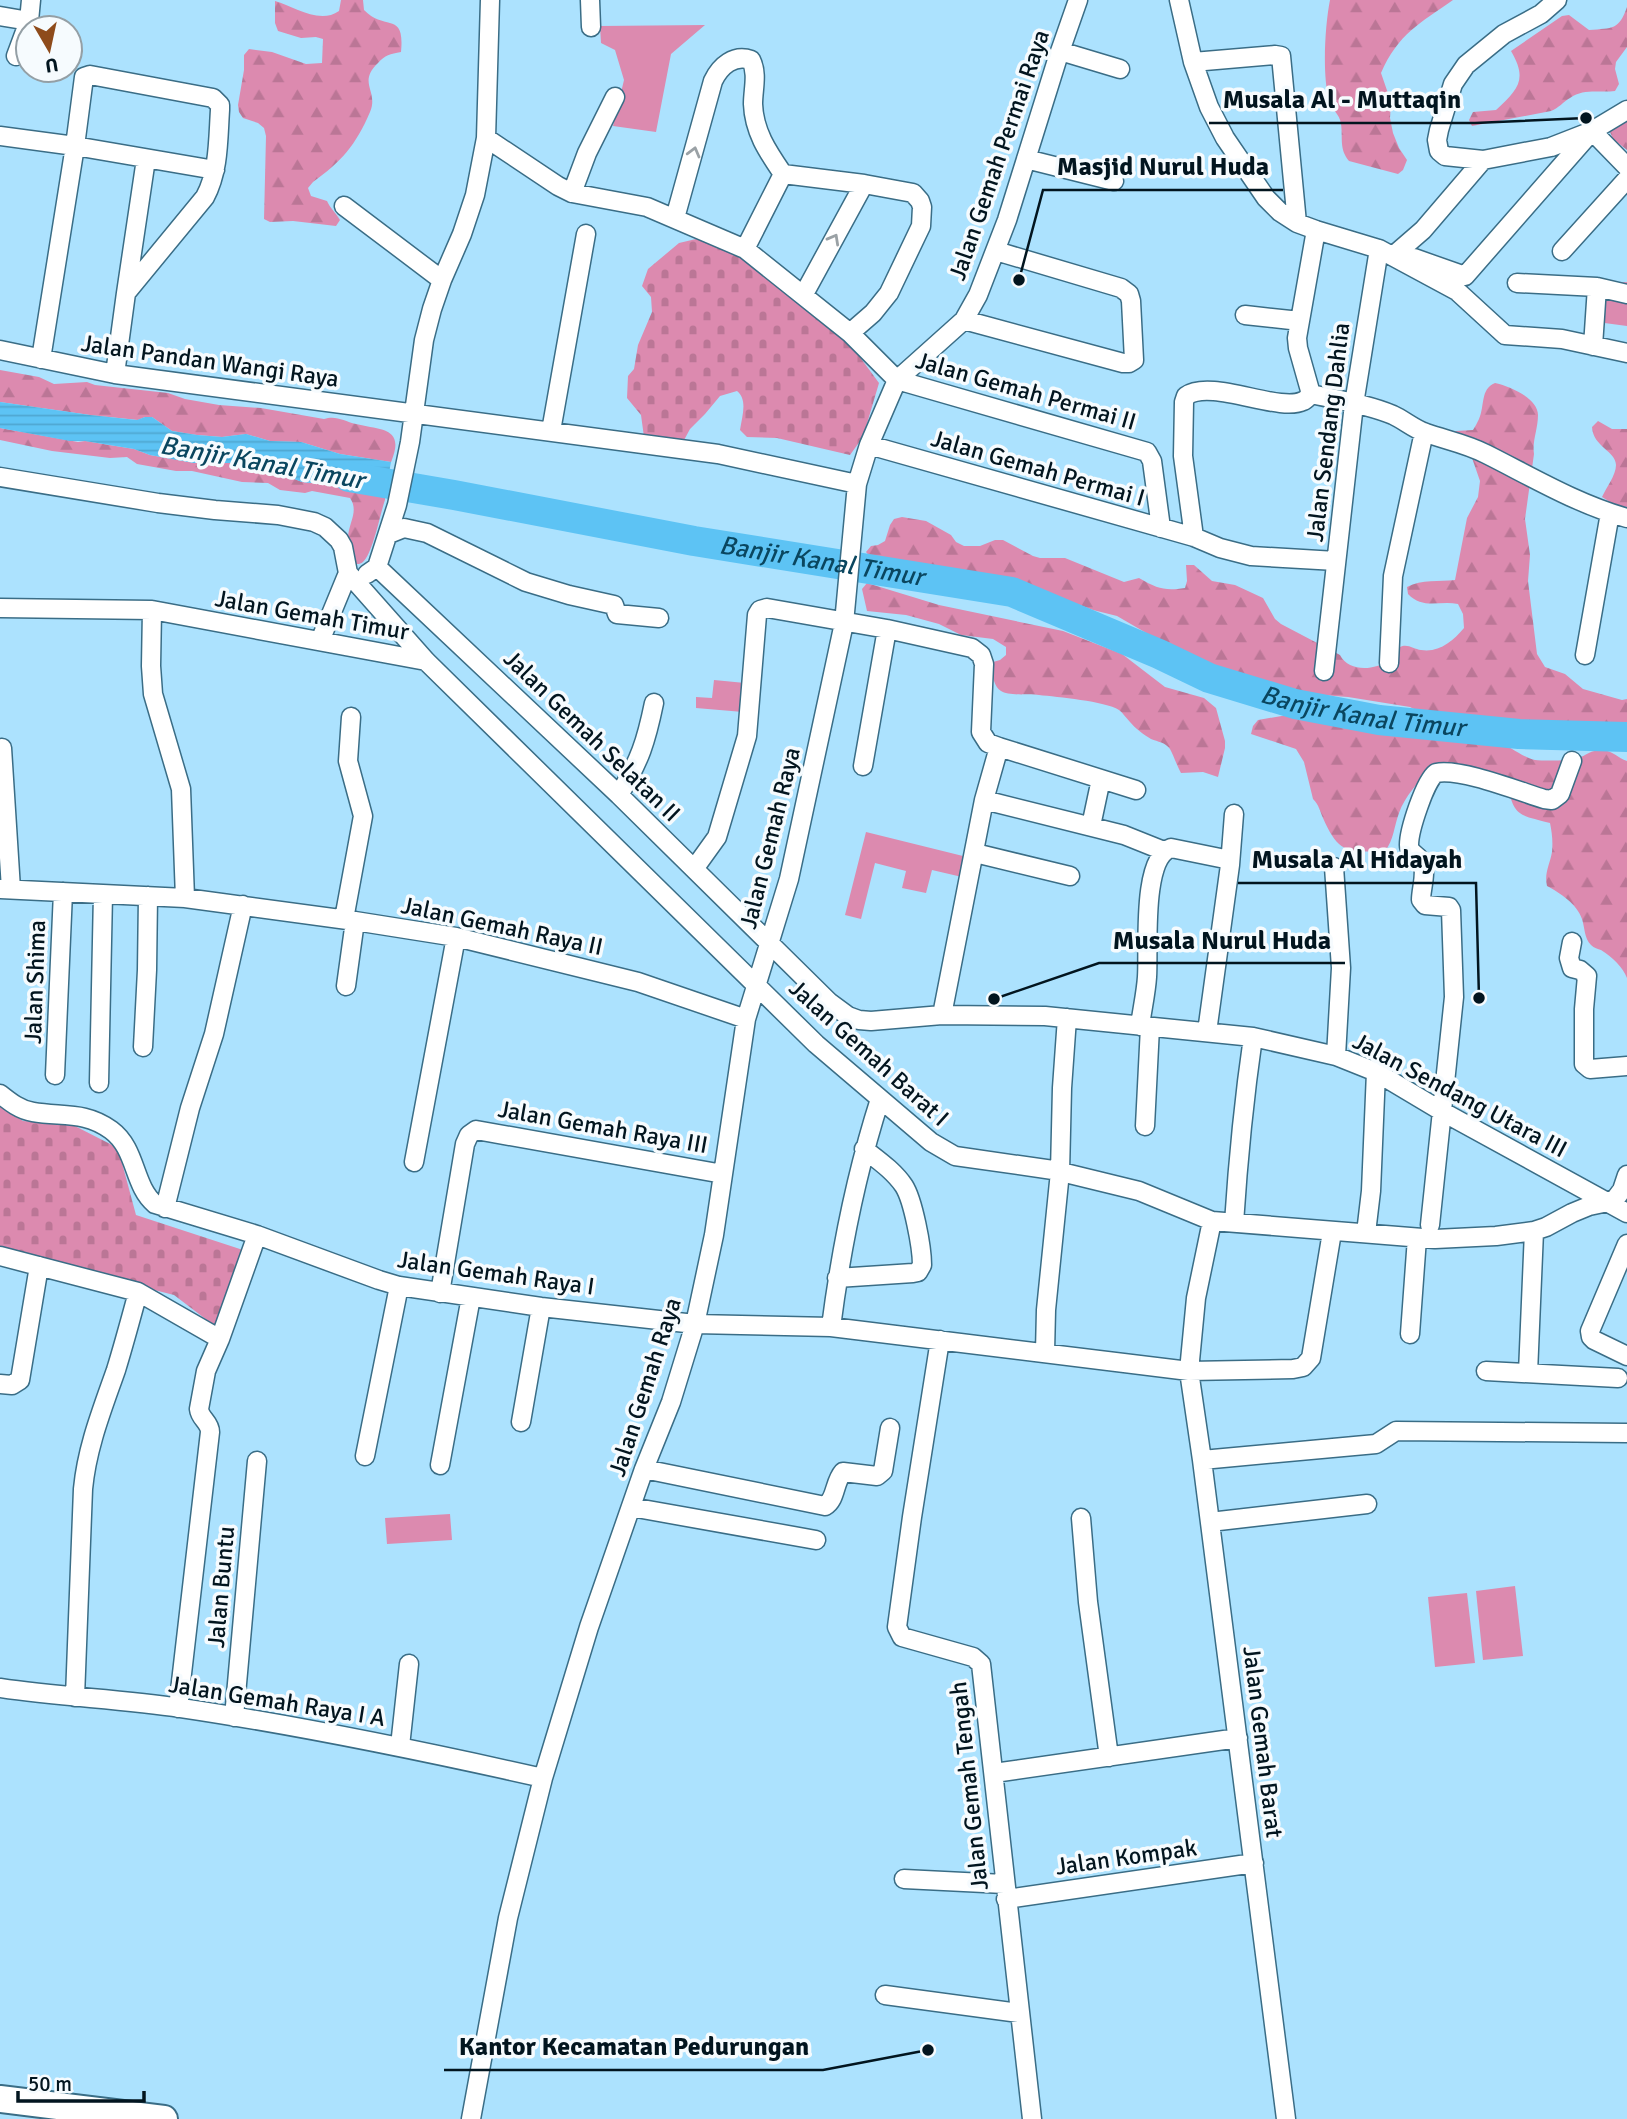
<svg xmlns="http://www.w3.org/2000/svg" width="1627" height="2119" viewBox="0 0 1627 2119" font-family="Signika,sans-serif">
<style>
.grass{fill:#dc8aaf}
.forest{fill:url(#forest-firs)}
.cemetery{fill:url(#cemetery-stones)}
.water{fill:url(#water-rules)}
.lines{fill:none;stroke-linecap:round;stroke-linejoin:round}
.river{stroke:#5dc3f4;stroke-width:30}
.street-casing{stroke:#3a6d86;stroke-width:21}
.primary-casing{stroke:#3a6d86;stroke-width:30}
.street{stroke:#fff;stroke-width:18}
.primary{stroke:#fff;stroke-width:26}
.oneway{stroke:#9aa1a5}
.labels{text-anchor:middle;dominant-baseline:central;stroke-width:7;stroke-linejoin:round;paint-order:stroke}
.street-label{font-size:24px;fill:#02151f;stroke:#f6fbfe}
.water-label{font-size:26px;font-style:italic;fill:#0a465f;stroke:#f6fbfe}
.leader{fill:none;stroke:#02151f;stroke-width:2.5}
.callout-dot{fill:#02151f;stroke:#f6fbfe;stroke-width:2.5}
.callout-label{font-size:26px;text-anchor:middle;font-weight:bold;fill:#02151f;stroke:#f6fbfe;stroke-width:7;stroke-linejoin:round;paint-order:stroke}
</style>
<defs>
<pattern id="forest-firs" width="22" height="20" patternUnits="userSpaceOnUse" patternTransform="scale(1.75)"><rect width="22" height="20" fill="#dc8aaf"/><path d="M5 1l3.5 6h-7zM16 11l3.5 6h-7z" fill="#bb7696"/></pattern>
<pattern id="cemetery-stones" width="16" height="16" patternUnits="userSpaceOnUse" patternTransform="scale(1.75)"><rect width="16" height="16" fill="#dc8aaf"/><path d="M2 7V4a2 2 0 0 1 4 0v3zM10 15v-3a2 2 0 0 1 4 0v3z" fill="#bb7696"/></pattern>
<pattern id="water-rules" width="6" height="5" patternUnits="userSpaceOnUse" patternTransform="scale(1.75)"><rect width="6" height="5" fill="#5dc3f4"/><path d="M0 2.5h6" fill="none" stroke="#4fa7d1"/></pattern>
</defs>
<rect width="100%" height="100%" fill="#ace2fe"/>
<path class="grass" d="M705 25 671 54 656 132 613 126 624 80 615 50 601 43 600 26Z
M1627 282V326L1597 322 1600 296 1615 283Z
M714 680 745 683 743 712 696 708V697L712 698Z
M866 832 967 857 962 877 932 870 926 893 902 888 906 871 875 863 861 919 845 915Z
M450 1514 452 1540 387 1544 385 1518Z
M1515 1586 1523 1656 1483 1660 1476 1591Z
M1467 1593 1475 1663 1435 1667 1428 1597Z"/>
<path class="forest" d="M341 0H363L364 10C385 32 405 10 401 52 390 54 385 55 378 63 357 83 379 91 370 112 356 145 341 162 313 182L308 188 311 196 327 201C330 208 336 213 340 220L336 226 293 221 270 222 264 219 266 136 264 128 258 123 243 118 239 112 238 105 244 70V55L249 49 272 52 306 64 322 63 323 39 316 37 301 38 278 31 275 23V1C294 6 319 25 339 11Z
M1330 0H1453C1420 23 1398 34 1381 73L1391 102 1390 118 1393 133 1399 148 1407 160 1403 170 1398 174 1349 161C1339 149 1343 138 1341 124 1340 114 1331 109 1329 100 1322 75 1325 25 1330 0Z
M1627 7V47L1616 62 1615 69 1619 84 1615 91C1599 93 1584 88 1570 98 1563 102 1559 108 1551 111L1472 126 1469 120 1473 112 1496 110C1518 89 1528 80 1511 51L1562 16 1569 15 1589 30C1613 28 1619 30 1627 7Z
M1627 119V150L1613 139 1610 132 1614 125Z
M0 370 39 377 54 384 87 382 95 385 168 393 185 399 219 405 261 408 324 419C336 415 344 421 356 424 380 430 406 427 391 462L340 454 301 442 270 441 246 434 222 437 197 435 172 431 152 417H145L138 420 90 415 0 402Z
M1495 383C1509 386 1538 398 1538 415 1538 429 1532 441 1534 454L1525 519 1530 555 1528 581 1537 654 1545 667 1565 674 1583 689 1622 700 1627 699V729L1580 725H1530L1470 717 1424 714 1410 707 1348 697 1296 693 1186 656 1117 616 1093 610 1018 582 947 573 925 564 871 558 866 552 871 546 878 545 885 541 890 525 894 519 902 517 926 521 951 535 956 542 964 546H980L995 540H1003L1033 556 1040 558H1065L1124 582 1139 578C1158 589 1165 591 1185 588L1187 581 1186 565H1194L1212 581 1235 585 1263 598 1275 619 1281 624 1340 655C1349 672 1374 671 1389 660 1393 657 1395 650 1400 647 1407 643 1414 649 1421 650 1439 653 1453 641 1464 628L1463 614 1458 604C1440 600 1423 610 1408 594L1407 587C1422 579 1439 582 1455 580L1467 518 1478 497 1480 481 1471 455 1450 436 1456 431 1473 430C1475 427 1477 423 1479 419 1485 406 1480 389 1495 383Z
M1598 421 1612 429H1627V507L1615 505 1602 497C1606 488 1616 475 1616 465 1616 451 1593 447 1592 427Z
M0 428 78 442 85 441 134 449 150 455 194 463H231L277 472 302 482 362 488 369 492 385 494V500C380 514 373 553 363 562 359 565 357 564 352 563L350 560C349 552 348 544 348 537 349 522 359 511 350 498L312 491 305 493 280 490 268 483 242 482 192 471H176L137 464 127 457 110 458 52 451 0 440Z
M867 583 939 605 1063 631 1122 654 1165 687 1204 698 1216 708 1225 741V748L1218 777 1203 772 1181 773C1177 766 1173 754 1170 749 1165 742 1158 742 1151 739 1144 735 1135 728 1130 722 1126 718 1123 713 1119 710 1105 701 1057 697 1039 695 1030 694 1008 696 1001 691 992 685 992 671 993 662L1000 660 1006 655V647L993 639 961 635 939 624 906 615 867 611 862 589Z
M1305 712C1344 721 1386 730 1427 733 1450 735 1473 737 1496 742 1510 745 1521 757 1535 760 1544 761 1570 761 1578 758 1587 755 1592 749 1603 750 1613 751 1618 758 1627 761V978C1623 967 1612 957 1601 950 1598 949 1594 948 1591 945 1584 938 1585 928 1582 919 1577 904 1560 893 1547 886 1544 873 1550 864 1552 852 1553 841 1552 833 1550 823 1522 815 1514 818 1508 787L1429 770C1418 783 1405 796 1399 813 1394 826 1394 840 1385 851 1349 852 1339 855 1323 818 1320 811 1319 805 1313 799L1304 762 1296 749 1251 734 1253 726 1258 720Z"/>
<path class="cemetery" d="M696 239 728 249 782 286 854 349 879 383 863 437 850 455 777 438 747 437 740 430C742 416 748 400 737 391L720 396 705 414 690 429 683 442 644 437 641 415 627 398 628 376 634 369 638 345 652 312 651 297 642 286 648 269 679 243Z
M0 1106 23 1121 71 1124 118 1148 136 1215 243 1250 220 1330 174 1295 0 1251Z"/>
<path class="water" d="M0 402 90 415 137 420 145 417H152L172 431 197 435 222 437 246 434 270 441 301 442 340 454 391 462 385 494 369 492 362 488 302 482 277 472 231 463H194L150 455 134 449 85 441H70L0 428Z"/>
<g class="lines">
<path class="river" id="s1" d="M349 477 454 495 694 541 1012 592 1159 654 1209 678 1295 704 1379 720 1519 734 1627 737"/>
<g class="street-casing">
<path id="street" d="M590 0 591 27
M1179 0 1193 62 1209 107 1225 138 1266 198 1280 212 1297 223 1316 230 1379 249 1457 291 1505 335 1562 339 1627 353
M0 16 29 21
M1060 51 1120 69
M16 56 29 21 31 0
M1193 62 1275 55 1281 56 1297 223
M0 136 75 146 215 170
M486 138 558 186 572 193 647 207 745 249 850 333 897 380 1147 452 1152 461 1161 528
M1026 159 1114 181
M1483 160 1445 156 1439 151 1437 140 1439 130 1453 84 1466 65 1504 34 1541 14 1557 0
M783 174 864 184 913 193 920 201 922 207 921 226 889 293 873 313 850 333
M572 193 587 153 615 97
M344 206 442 280
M675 218 713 81C720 66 734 54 751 60 758 74 753 89 753 104 754 132 768 152 783 174
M745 249 783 174
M1562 251 1627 179
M1393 256 1423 230 1483 160 1551 147 1592 131 1627 167
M1414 258 1465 276 1592 131 1627 110
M1517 283 1597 287 1627 294
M126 293 146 159
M804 294 864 184
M1245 315 1300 321
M964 320 1123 363H1129L1134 360 1131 301 1129 294 1121 288 996 251
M1593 346 1597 287
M0 350 115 374 718 454 857 484
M41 359 75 146 84 77 90 75 213 98 220 105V110C218 140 219 171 205 197L126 293 115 374
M1311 394C1338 400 1367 404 1393 415 1404 420 1414 429 1426 433 1446 440 1467 444 1486 454 1532 477 1577 504 1627 518
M1311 394 1298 348 1297 338 1316 230
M551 431 586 234
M869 445 1194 537 1220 548 1251 556 1336 561
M0 477 158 503 215 510 278 515 314 522 325 527 339 540 343 547 348 573 426 661 816 1044 931 1142 955 1156 1053 1170 1139 1191 1212 1221 1435 1239 1496 1236 1534 1231 1546 1227 1572 1213 1589 1206 1608 1202 1616 1198 1622 1190 1627 1175
M389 534 404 528 427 533 526 582 569 595 614 605 617 614 659 618
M1194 537 1183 456 1184 402 1186 396C1211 378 1279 413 1303 401 1306 400 1308 397 1311 394
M377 567 619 795 829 1002 848 1016 859 1020 871 1021 942 1015 1045 1016 1253 1037 1336 1056 1376 1072 1443 1112 1627 1213
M367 574 377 567 397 505 410 442 424 340 432 309 442 280 462 234 475 195 486 138 490 0
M0 608 152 610 426 661
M152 610 151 666 153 694 181 789 185 898
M320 641 348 573
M1585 655 1610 513
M1389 663 1393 576 1424 432
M1324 671 1354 404 1379 249
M999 747 1136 790
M2 748 11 889
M863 766 887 629
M619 795C640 760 646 742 654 703
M984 800 1124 835 1164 851
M1091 826 1101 779
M975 853 1070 876
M1334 867 1341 968 1336 1056
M694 869 717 837 747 736 757 615 760 610 767 608 887 629 972 648 981 655 984 664 981 732 988 743 999 747 984 800 942 1015
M0 889 185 898 355 921 456 937 638 982 746 1019
M344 919 363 816 348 761 351 717
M1572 942 1569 958 1572 968 1580 970 1587 976 1584 1009V1064L1590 1069 1627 1066
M346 986 355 921
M1140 1026C1142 1010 1146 993 1147 977 1149 950 1141 858 1171 848L1230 860
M1207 1032 1230 865 1234 814
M143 1047 147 970 148 896
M55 1075 63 892
M99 1083 103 894
M0 1094C10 1102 20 1110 33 1112 62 1117 85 1111 111 1130 137 1149 133 1186 155 1204L257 1235 379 1280 399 1286 541 1307 695 1324 831 1327 1189 1371 1293 1369 1303 1367 1311 1358 1332 1232
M1145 1126 1150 1027
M414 1162 456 937
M165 1208 190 1108 214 1034 243 905
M1212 1221 1196 1298 1189 1371 1202 1460 1286 2119
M1234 1223C1238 1161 1244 1099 1253 1037
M1430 1225 1454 997 1451 910 1449 907 1425 905 1421 900C1421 889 1427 873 1422 862 1418 855 1409 853 1409 845 1409 830 1425 781 1436 773 1461 768 1518 791 1544 799L1552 800 1560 794 1572 761
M1366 1233 1371 1191 1376 1072
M1627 1244 1590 1331 1591 1337 1594 1340 1627 1356
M0 1256 138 1292 220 1339 257 1235
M837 1278 913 1273 918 1272 922 1265C922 1247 913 1200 904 1186 894 1171 878 1160 864 1149
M440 1293 465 1144 469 1135 476 1130 723 1174
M831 1327C841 1249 856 1174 880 1099
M1410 1334 1417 1238
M940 1340 912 1517 897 1627 902 1637 973 1657 981 1664 1032 2119
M1045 1352 1046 1310 1060 1172 1062 1088 1067 1018
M1486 1371 1618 1378
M1528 1373 1534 1231
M0 1384 12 1385 20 1380 39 1266
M521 1422 541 1307
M365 1456 399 1286
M1202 1460 1376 1444 1396 1431 1627 1433
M440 1465 471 1297
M644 1469 825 1506C836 1500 834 1482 843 1472L877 1476 883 1471 890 1428
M631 1507 816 1540
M1081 1518 1088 1602 1109 1757
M1210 1522 1367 1504
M0 1688C60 1697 121 1699 181 1708 302 1726 423 1751 543 1778
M75 1697 83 1489C87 1447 102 1410 116 1370 124 1344 131 1318 138 1292
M178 1708 210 1432C210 1422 200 1419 199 1409L206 1371 220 1339
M234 1717 257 1461
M400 1746 409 1664
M994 1773 1238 1738
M904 1879 1004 1884
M1006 1899 1254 1863
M885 1995 1019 2013
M471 2119 508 1918 543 1778 589 1627 644 1469 671 1402 695 1324 714 1235 746 1019 789 879 844 623 857 484 869 445 897 380 964 320 978 295 1007 220 1057 60 1078 0"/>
</g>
<g class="primary-casing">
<path id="primary" d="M0 2099 164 2119"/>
</g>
<use href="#street" class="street"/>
<use href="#primary" class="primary"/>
</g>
<defs><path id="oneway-chevron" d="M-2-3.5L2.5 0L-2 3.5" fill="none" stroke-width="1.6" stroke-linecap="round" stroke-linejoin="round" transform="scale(1.75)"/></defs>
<g class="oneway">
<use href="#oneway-chevron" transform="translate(694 152) rotate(-75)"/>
<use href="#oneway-chevron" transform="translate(834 239) rotate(-61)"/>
</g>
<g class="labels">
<g class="street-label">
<text transform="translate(999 155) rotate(-71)">Jalan Gemah Permai Raya</text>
<text transform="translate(210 361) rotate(8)">Jalan Pandan Wangi Raya</text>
<text transform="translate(1026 391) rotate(16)">Jalan Gemah Permai II</text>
<text transform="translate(1328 432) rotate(-83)">Jalan Sendang Dahlia</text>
<text transform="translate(1038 468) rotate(16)">Jalan Gemah Permai I</text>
<text transform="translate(312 615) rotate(10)">Jalan Gemah Timur</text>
<text transform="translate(592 736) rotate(44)">Jalan Gemah Selatan II</text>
<text transform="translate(770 838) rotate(-76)">Jalan Gemah Raya</text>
<text transform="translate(502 926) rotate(12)">Jalan Gemah Raya II</text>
<text transform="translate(35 982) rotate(-88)">Jalan Shima</text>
<text transform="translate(869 1053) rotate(42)">Jalan Gemah Barat I</text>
<text transform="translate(1460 1095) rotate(28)">Jalan Sendang Utara III</text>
<text transform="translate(603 1127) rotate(10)">Jalan Gemah Raya III</text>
<text transform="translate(496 1273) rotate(8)">Jalan Gemah Raya I</text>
<text transform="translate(645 1387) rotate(-72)">Jalan Gemah Raya</text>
<text transform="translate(221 1587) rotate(-85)">Jalan Buntu</text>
<text transform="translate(277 1701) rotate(9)">Jalan Gemah Raya I A</text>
<text transform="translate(1263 1742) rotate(83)">Jalan Gemah Barat</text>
<text transform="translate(969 1786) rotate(-96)">Jalan Gemah Tengah</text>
<text transform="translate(1126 1857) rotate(-8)">Jalan Kompak</text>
</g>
<g class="water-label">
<text transform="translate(262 463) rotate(10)">Banjir Kanal Timur</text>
<text stroke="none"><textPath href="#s1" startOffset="480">Banjir Kanal Timur</textPath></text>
<text stroke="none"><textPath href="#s1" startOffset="1046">Banjir Kanal Timur</textPath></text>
</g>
</g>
<path class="leader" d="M1586 118L1475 123H1209M1019 280L1043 190H1283M1479 998L1476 883H1238M994 999L1099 963H1345M928 2050L823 2070H444"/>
<g class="callout-dot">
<circle cx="1586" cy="118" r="7"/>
<circle cx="1019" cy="280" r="7"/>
<circle cx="1479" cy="998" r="7"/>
<circle cx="994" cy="999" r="7"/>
<circle cx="928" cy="2050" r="7"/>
</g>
<g class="callout-label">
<text x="1342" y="108">Musala Al - Muttaqin</text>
<text x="1163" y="175">Masjid Nurul Huda</text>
<text x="1357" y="868">Musala Al Hidayah</text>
<text x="1222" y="949">Musala Nurul Huda</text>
<text x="634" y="2055">Kantor Kecamatan Pedurungan</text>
</g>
<g transform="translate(49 49) rotate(171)"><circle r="33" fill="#f6fbfe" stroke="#949fa5" stroke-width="2"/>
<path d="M0-5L12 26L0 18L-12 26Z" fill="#8e4b1b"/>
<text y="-10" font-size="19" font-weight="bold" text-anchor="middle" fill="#02151f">U</text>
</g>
<path d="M18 2091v10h126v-10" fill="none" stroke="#02151f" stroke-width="3.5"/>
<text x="28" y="2091" font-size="21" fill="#02151f" stroke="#f6fbfe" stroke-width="5" paint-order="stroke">50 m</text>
</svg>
